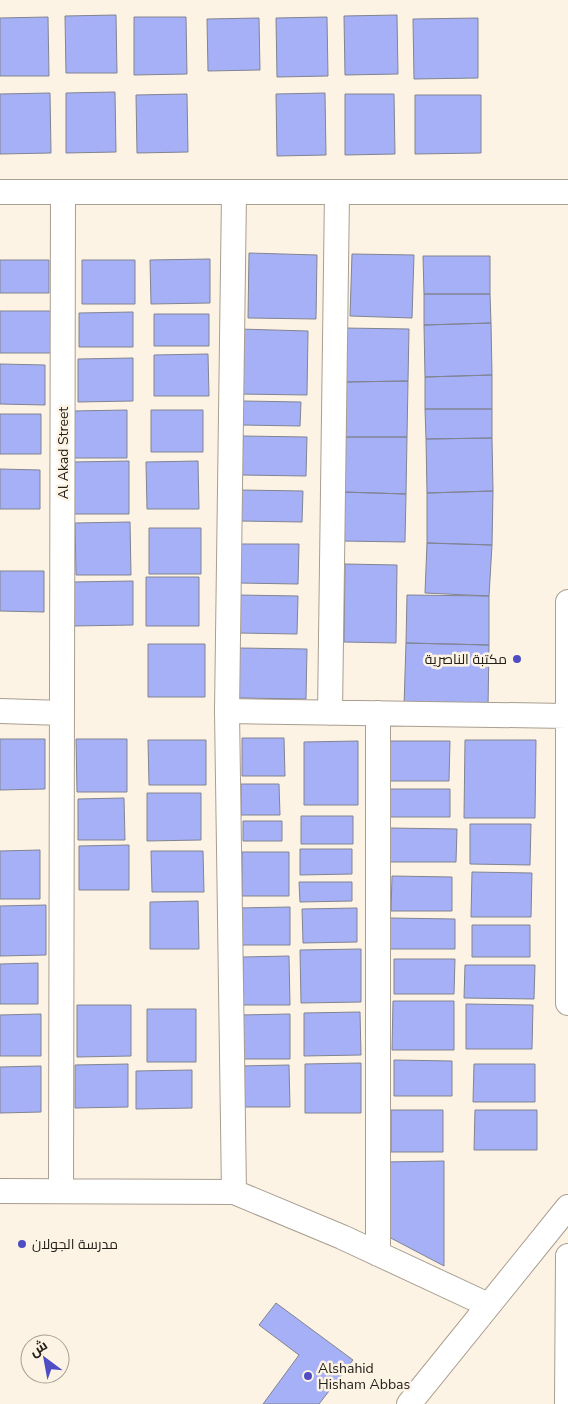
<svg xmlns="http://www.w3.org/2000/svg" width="568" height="1404" viewBox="0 0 568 1404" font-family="'Nunito Sans',Cairo,sans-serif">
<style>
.building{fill:#a6b0f6;stroke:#818492}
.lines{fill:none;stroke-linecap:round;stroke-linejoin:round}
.street-casing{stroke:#a89e91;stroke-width:26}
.street{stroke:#fff;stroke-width:24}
.poi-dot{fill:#4e4dc4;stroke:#fdf3e4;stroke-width:2}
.labels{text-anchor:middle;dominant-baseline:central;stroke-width:5;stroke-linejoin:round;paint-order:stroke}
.street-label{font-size:14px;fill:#23201a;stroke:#fdf3e4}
.poi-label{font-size:14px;fill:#23201a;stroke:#fdf3e4;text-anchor:start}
</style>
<rect width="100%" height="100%" fill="#fdf3e4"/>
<path class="building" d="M116 15 117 73H66L65 16Z
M397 15 398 74 345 75 344 16Z
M48 17 49 76H0V18Z
M134 17H186L187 74 134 75Z
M327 17 328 76 277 77 276 18Z
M259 18 260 70 208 71 207 19Z
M478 18V78L414 79 413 19Z
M115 92 116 152 66 153V93Z
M50 93 51 153 0 154V94Z
M325 93 326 155 277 156 276 94Z
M187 94 188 152 137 153 136 95Z
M345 94H394L395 154 345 155Z
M415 95H481V153L415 154Z
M249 253 317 255 316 319 248 318Z
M352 254 414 255 412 318 350 316Z
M423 256H490V294H424Z
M210 259V303L151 304 150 260Z
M0 260H49V293H0Z
M82 260H135V304H82Z
M424 294H490L491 323 424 325Z
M0 311H51V353H0Z
M133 312V347H79V313Z
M154 314H209V346H154Z
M491 323 492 375 425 377 424 325Z
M343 328 409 329 408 381 344 382Z
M239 329 308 331 307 395 238 394Z
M208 354 209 396H154V355Z
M133 358V401L78 402V359Z
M0 364 45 365V405L0 404Z
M492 375V409H425V377Z
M408 381 407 437H345L344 382Z
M242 401 301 402 300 426 242 425Z
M425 409H492V438L426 439Z
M127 410V458H74L73 411Z
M151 410H203V452H151Z
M0 414H41V454H0Z
M243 436 307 437 306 476 242 475Z
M345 437H407L406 494 343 492Z
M492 438 493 491 427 493 426 439Z
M129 461V514H72L71 462Z
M198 461 199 509H147L146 462Z
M0 469 40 470V509H0Z
M240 490 303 491 302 522 240 521Z
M493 491 492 545 427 543V493Z
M343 492 406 494 405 542 342 541Z
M130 522 131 575H76L75 523Z
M149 528H201V574H149Z
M427 543 492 545 489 596 425 593Z
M239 544H299L298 584 238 583Z
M345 564 397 565 396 643 344 642Z
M0 571H44V612L0 611Z
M146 577H199V626H146Z
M133 581V625L74 626 73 582Z
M239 595 298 596 297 634 238 633Z
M407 595 489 596V645L406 643Z
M406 643 489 645 488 708 404 706Z
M148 644H205V697H148Z
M239 648 307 649 306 699 238 698Z
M242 738H284L285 776H242Z
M0 739H45V789L0 790Z
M76 739H127V792H77Z
M148 740H206V785H149Z
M465 740H536L535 818H464Z
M358 741V805H304V742Z
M388 741H450L449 781H388Z
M241 784H279L280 815H241Z
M387 789H450V817H387Z
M147 793H201V840L147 841Z
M124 798 125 840H78V799Z
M301 816H353V844H301Z
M243 821H282V841H243Z
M470 824H531L530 865 470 864Z
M389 828 457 829 456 862H389Z
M129 845V890H79V846Z
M300 849H352V874L300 875Z
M40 850V899H0V851Z
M151 851H203L204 892H152Z
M242 852H289V896H242Z
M472 872 532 873 531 917H471Z
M392 876 452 877V911H391Z
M299 882H352V901L300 902Z
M198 901 199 949H150V902Z
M46 905V955L0 956V906Z
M290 907V945H239V908Z
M357 908V942L303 943 302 909Z
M390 918 455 919V949H390Z
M472 925H530V957H472Z
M361 949V1002L301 1003 300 950Z
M289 956 290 1005H243V957Z
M394 959H455L454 994H394Z
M38 963V1004H0V964Z
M465 965H535L534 999 464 998Z
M393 1001H454V1050H392Z
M466 1004 533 1005 532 1049H466Z
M77 1005H131V1056L77 1057Z
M147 1009H196V1062H147Z
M360 1012 361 1055 304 1056V1013Z
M41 1014V1056H0V1015Z
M290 1014V1059H240V1015Z
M394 1060 452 1061V1096H394Z
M361 1063V1113H305V1064Z
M128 1064V1107L75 1108V1065Z
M474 1064H535V1102H473Z
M289 1065 290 1107H240V1066Z
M41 1066V1112L0 1113V1067Z
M192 1070V1108L136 1109V1071Z
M391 1110H443V1152H391Z
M475 1110H537V1150H474Z
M444 1161V1266L387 1236 386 1162Z
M276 1303 353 1360 319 1404H263L299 1355 259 1325Z"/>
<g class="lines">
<g class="street-casing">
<path id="street" d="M0 192H568
M568 602V1003
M0 711 62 713
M227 711 568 716
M330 713 337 193
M378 713V1254
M0 1191 234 1192 342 1237 488 1305
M61 1191 63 192
M234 1192 227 711 234 193
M409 1404 568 1207
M567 1404 568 1256"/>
</g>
<use href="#street" class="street"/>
</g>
<g class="poi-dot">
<circle cx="517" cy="659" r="5"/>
<circle cx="22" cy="1244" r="5"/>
<circle cx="308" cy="1376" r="5"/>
</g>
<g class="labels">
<g class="street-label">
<text transform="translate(63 453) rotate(-90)">Al Akad Street</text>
</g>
<g class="poi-label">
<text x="507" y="659" text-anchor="end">مكتبة الناصرية</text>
<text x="32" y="1244">مدرسة الجولان</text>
<text x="318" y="1368">Alshahid<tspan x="318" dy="16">Hisham Abbas</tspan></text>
</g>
</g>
<g transform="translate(45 1359) rotate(328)"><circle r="24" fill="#fdf3e4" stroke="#a69f93"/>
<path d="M0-4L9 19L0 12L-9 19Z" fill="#4e4dc4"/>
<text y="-8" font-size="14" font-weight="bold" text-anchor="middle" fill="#23201a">ش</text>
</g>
</svg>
